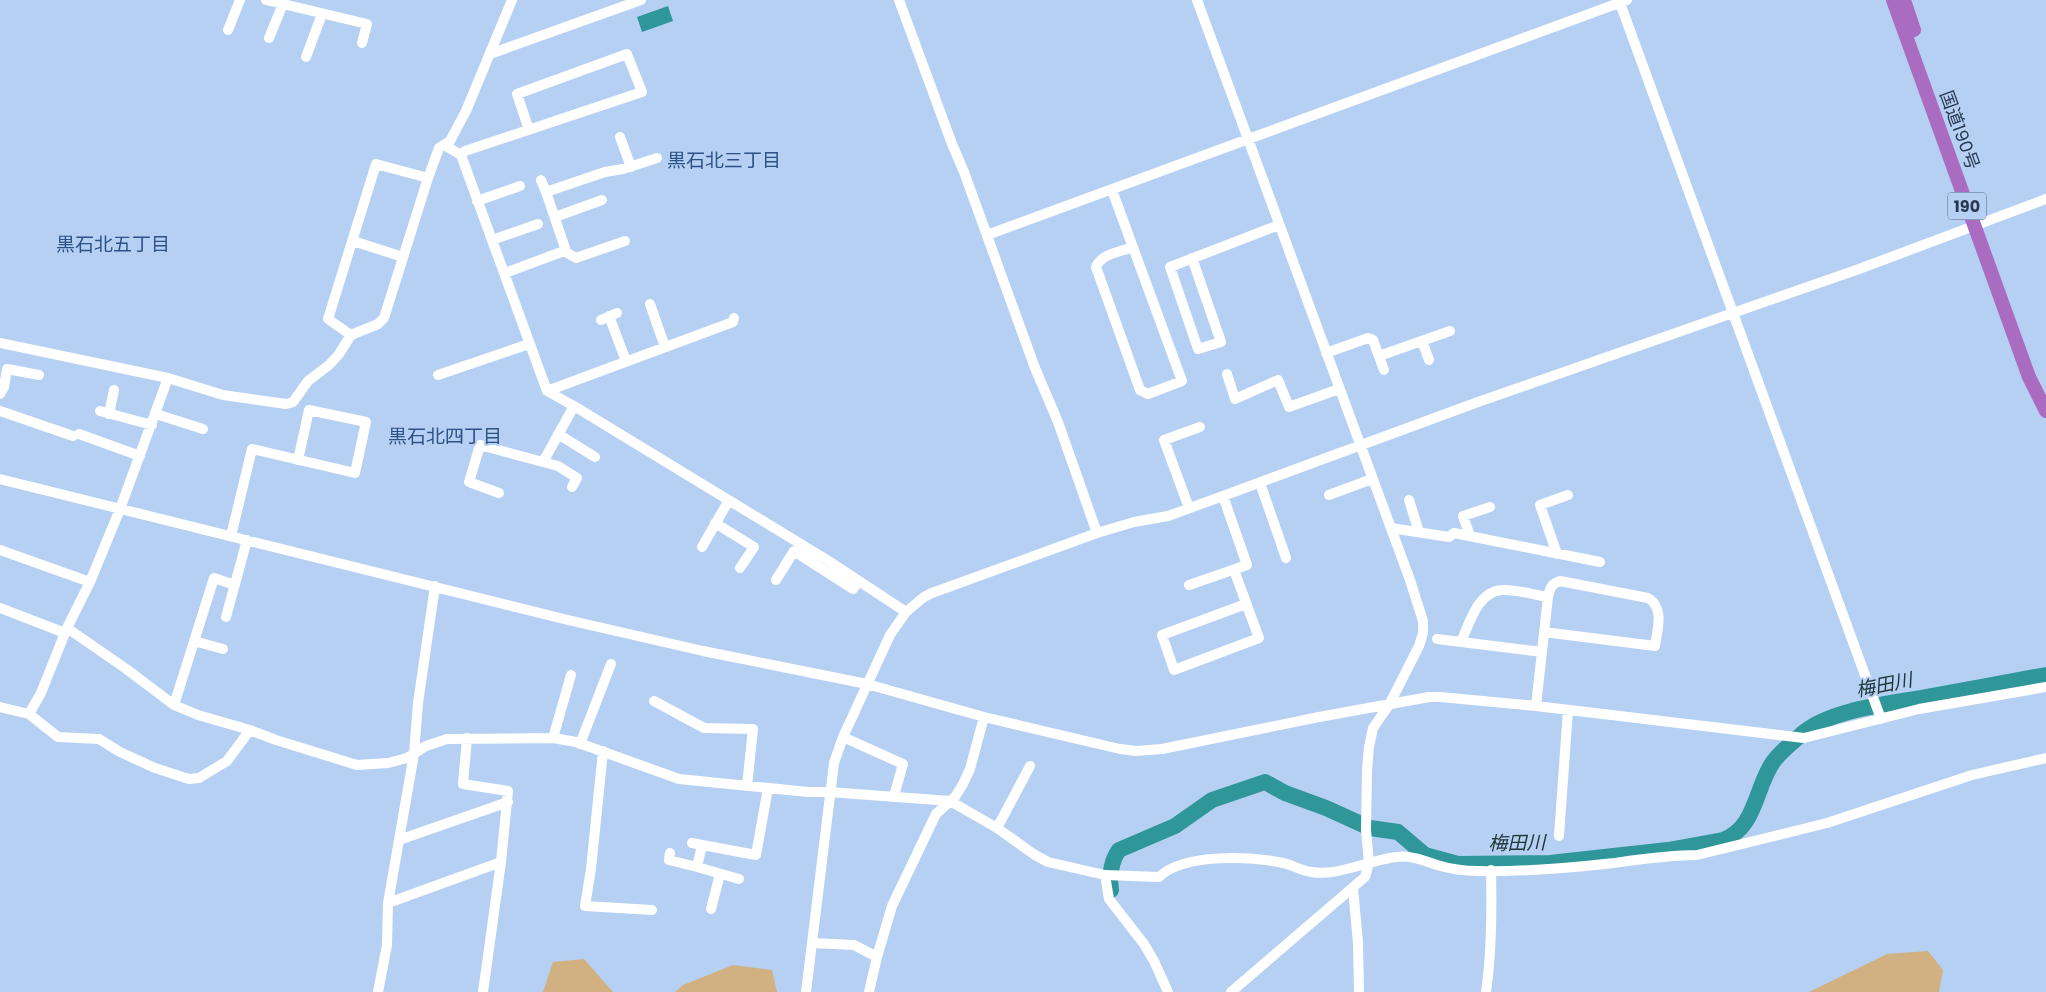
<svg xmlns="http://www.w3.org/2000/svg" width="2046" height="992" viewBox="0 0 2046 992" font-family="Poppins,'Noto Sans JP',sans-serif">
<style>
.green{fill:#d1b181}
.water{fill:#2f9799}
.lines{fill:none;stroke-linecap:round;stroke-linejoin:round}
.river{stroke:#2f9799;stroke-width:16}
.minor{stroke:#fff;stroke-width:10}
.highway{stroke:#aa6cc0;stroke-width:14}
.labels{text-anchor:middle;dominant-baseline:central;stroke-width:4;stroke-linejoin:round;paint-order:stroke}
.shield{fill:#b6d0f3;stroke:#536682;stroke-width:1}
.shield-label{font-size:16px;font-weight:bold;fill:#283951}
.street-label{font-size:18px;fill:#283951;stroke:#b6d0f3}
.neighbourhood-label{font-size:19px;fill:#2d5285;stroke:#b6d0f3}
.water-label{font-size:19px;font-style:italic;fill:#203737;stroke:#b6d0f3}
</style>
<rect width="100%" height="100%" fill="#b6d0f3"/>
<path class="green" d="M1928 951 1943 970 1939 992H1809L1887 954Z
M584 959 613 992H543L553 962Z
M733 965 772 970 777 992H675L683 985Z"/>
<path class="water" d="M668 6 673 21 642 32 637 17Z"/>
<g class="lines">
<path class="river" d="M1111 890C1109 877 1111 861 1119 850L1175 826 1212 800 1265 782 1285 793 1326 808 1370 828 1398 832 1425 855 1458 864 1550 863 1668 850 1723 840C1756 828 1755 788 1773 762 1780 752 1793 742 1803 733 1832 709 1889 704 1926 697 1966 690 2006 682 2046 675"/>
<path class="minor" d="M266 0 367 24 362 43
M899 0 952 144 964 172 1035 368 1058 422 1097 533
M1197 0 1410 580 1423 621V633L1419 646 1389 705 1373 728 1369 747 1367 770 1366 830 1369 863 1365 877 1231 992
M1620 3 1881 719
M228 30 240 0
M269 38 283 4
M490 54 641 0
M306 57 322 14
M620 137 631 167
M444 145 461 155 547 391 574 406 827 560 906 612
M461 155 465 151 642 92 627 54 517 94 529 130
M541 180 546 192
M1112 190 1182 381 1148 394 1140 390 1096 267C1101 254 1120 252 1133 247
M477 201 520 186
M555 217 602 200
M987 235 1627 0
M492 240 538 224
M353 241 403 257
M564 251 576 258 625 241
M1192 258 1221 342 1198 349 1170 267 1279 225
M505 273 564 251 565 248 546 192 605 172 623 169 657 158
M650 304 665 347
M609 316 626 361
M601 320 617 313
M351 335 328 319 376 164 428 178
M1422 341 1429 360
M0 343 168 378 223 395 286 404 293 402 308 381 329 365 339 354 351 335 378 324 384 318 428 178 439 148 450 141 466 111 512 0
M1326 353 1368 338 1373 340 1384 370
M1379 356 1450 331
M1227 374 1235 399 1278 380 1289 407 1339 389
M438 375 529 344
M547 391 733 322 734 318
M0 394 4 387 7 369 39 375
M0 411 73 436
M100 411 152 425
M109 414 114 390
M156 414 203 429
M79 434 140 456
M558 434 595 457
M543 462 558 466 577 478 572 487
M0 479 568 620 703 651 867 684 984 717 1120 749 1136 751 1162 749 1319 717 1429 697H1440L1536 706 1804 738 1919 709 2046 687
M1260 483 1286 558
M499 493 469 482 480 445 543 462 574 406
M1329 495 1372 479
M1409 500 1419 532
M1189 508 1164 440 1200 427
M715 523 754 547 740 568
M1391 528 1449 537 1454 533 1600 562
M231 536 252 449 355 473 366 422 309 410 298 460
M1470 536 1463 516 1490 507
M702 547 729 500
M0 550 90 582
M1557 554 1540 505 1568 495
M1234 570 1259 638 1174 670 1162 635 1246 604
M776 580 794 551 853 589 858 582
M1189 585 1247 565 1223 496
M0 608 65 633
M226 617 247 540
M67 628 125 668 174 705 198 715 250 730 276 740 357 765 388 763 407 758 426 746 447 739 553 738 576 742 679 779 808 792H829L950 801 997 828 1035 855 1048 862 1105 875 1159 877C1184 853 1251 856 1283 863 1293 865 1302 871 1312 872 1336 877 1372 859 1397 857 1411 855 1425 861 1437 865 1450 869 1465 871 1478 871 1523 872 1570 868 1614 863 1642 859 1669 855 1697 855L1827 823 1972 775 2046 758
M1437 639 1542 652
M194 641 223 649
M1461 642C1469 624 1478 591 1502 590 1517 589 1534 595 1548 597
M654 701 704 728 753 729 747 786
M174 705 214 578 235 585
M1536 706 1548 597C1550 588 1551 584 1560 581L1648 598C1665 608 1657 630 1655 646L1544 632
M0 707 29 714 58 737 99 739 120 752 155 768 189 779 199 778 227 761 250 730
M29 714 41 693 67 628 90 582 120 509 168 378
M843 737 903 764 894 796
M467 738 463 784 508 791 501 862 483 992
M553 738 571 675
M580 744 611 664
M603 751 591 869 585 906 652 910
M997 828 1030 766
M1559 836 1568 710
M399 840 508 802
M692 843 702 845
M670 853 669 860 697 867
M1105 875 1109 899 1144 944 1154 961 1168 992
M739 879 697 867 702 845 756 855 768 788
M1353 888 1358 943 1359 992
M388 903 501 862
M711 909 720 874
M812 943 854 945 877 957
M378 992 387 945 388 903 414 754 418 703 435 586
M806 992 834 763 843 737 890 635 906 612 924 597 932 593 1097 533 1134 522 1168 516 1223 496 1478 402 1859 269 2046 199
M869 992 877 957 892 906 936 814 955 797 963 784 970 769 984 717
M1486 992C1492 951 1492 911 1491 870"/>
<path class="highway" d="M1893 0 2029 377 2046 411
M1904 0 1914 30"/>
</g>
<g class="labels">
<rect class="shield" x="1948" y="192.5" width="38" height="27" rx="4"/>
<g class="shield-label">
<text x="1967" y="206">190</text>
</g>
<g class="street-label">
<text transform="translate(1960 130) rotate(70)">国道190号</text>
</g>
<g class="neighbourhood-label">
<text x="724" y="160">黒石北三丁目</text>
<text x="113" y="244">黒石北五丁目</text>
<text x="445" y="436">黒石北四丁目</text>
</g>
<g class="water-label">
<text transform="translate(1884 685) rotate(-11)">梅田川</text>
<text transform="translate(1517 843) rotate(-1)">梅田川</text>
</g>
</g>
</svg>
